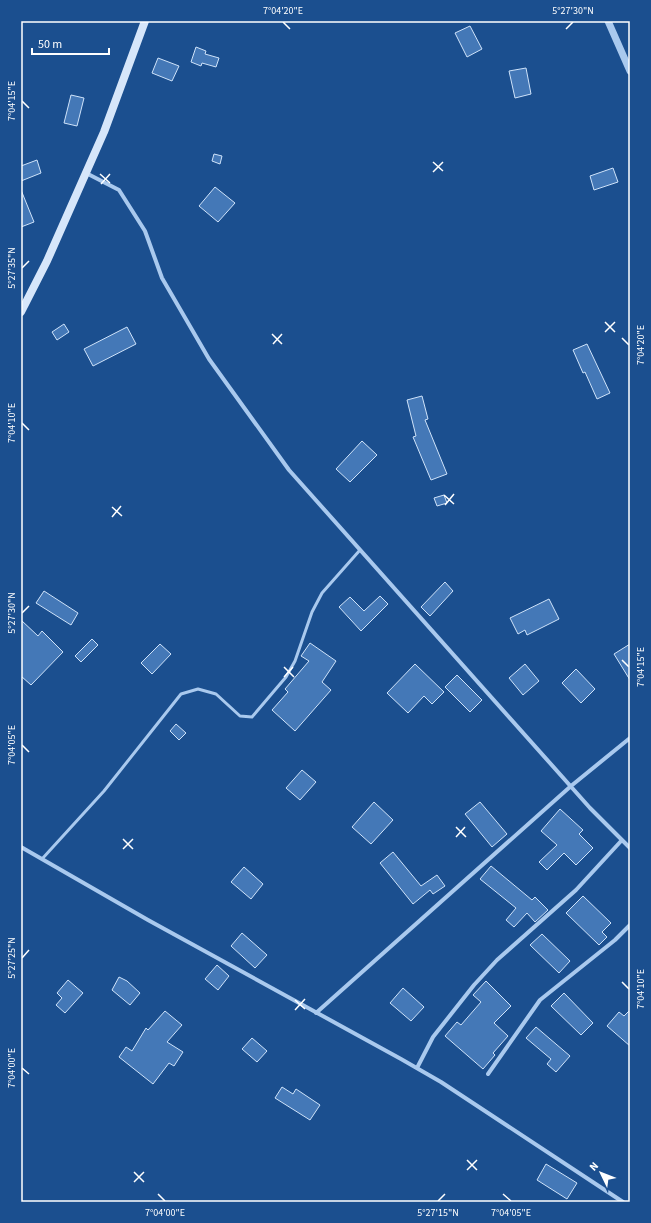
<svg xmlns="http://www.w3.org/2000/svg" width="651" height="1223" viewBox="0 0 651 1223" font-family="'Source Sans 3',sans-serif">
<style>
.building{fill:#4478b7;stroke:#cfe3fa}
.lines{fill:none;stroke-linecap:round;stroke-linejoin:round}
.service{stroke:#a9c9ee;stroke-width:3}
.minor{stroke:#a9c9ee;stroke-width:4}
.tertiary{stroke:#a9c9ee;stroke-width:7}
.secondary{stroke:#d6e6fa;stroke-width:8}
.ticks{fill:none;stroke:#fff;stroke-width:1.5}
.neatline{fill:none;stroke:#fff;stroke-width:1.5}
.ticks-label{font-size:10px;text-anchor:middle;fill:#fff}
</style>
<rect width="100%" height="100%" fill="#1b4f8f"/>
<path class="building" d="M470 26 482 49 467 57 455 33Z
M196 47 206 51 205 54 219 58 216 67 202 63 201 66 191 62Z
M158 58 179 66 172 81 152 73Z
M526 68 531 94 515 98 509 71Z
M71 95 84 98 77 126 64 123Z
M214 154 222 156 220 164 212 161Z
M37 160 41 173 21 181V166Z
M613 168 618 182 594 190 590 176Z
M215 187 235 203 218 222 199 206Z
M21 190 34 222 21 227Z
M64 324 69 332 57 340 52 332Z
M127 327 136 344 93 366 84 349Z
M587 344 610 393 597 399 585 372 583 373 573 350Z
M422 396 428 419 425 420 447 474 431 480 413 437 416 436 407 400Z
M362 441 377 455 350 482 336 469Z
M444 495 447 503 437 506 434 498Z
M445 582 453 591 430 616 421 607Z
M44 591 78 613 71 625 36 603Z
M380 596 388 604 361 631 339 607 350 597 364 611Z
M549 599 559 619 527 635 525 630 518 634 510 618Z
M21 620 38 636 42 631 63 652 31 685 21 676Z
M92 639 98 645 81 662 75 656Z
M310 643 336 661 322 682 331 690 295 731 272 710 288 692 285 689 309 661 301 656Z
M160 644 171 654 152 674 141 663Z
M630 644V680L614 654Z
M415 664 444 692 432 704 424 696 408 713 387 693Z
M525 664 539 681 523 695 509 678Z
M576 669 595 689 581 703 562 683Z
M457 675 482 700 470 712 445 687Z
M176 724 186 733 179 740 170 731Z
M302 770 316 782 300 800 286 788Z
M374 802 393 820 371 844 352 827Z
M480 802 507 834 492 847 465 814Z
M560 809 583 830 579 834 593 848 576 865 564 853 547 870 539 862 557 845 541 831Z
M393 852 421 886 437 875 445 886 433 894 430 890 413 904 380 863Z
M491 866 532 900 535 897 548 910 535 922 527 913 514 927 506 920 516 908 480 879Z
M244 867 263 884 251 899 231 882Z
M583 896 611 923 602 932 607 937 599 945 566 913Z
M242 933 267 955 255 968 231 946Z
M542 934 570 961 559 973 530 945Z
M217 965 229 976 218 990 205 979Z
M119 977 127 981 140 993 130 1005 112 990Z
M68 980 83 993 65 1013 56 1005 62 998 57 993Z
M486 981 511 1006 494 1023 508 1036 493 1053 495 1055 483 1069 445 1036 457 1022 461 1025 481 1002 473 995Z
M403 988 424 1007 411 1021 390 1003Z
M564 993 593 1023 581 1035 551 1006Z
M630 1010V1046L607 1026 619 1012 624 1016Z
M165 1011 182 1025 167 1042 183 1052 174 1066 169 1063 153 1084 119 1057 126 1047 132 1051 146 1028 148 1030Z
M536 1027 570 1056 556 1072 547 1064 551 1059 526 1038Z
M252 1038 267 1051 257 1062 242 1049Z
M282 1087 293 1094 296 1089 320 1105 310 1120 275 1098Z
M546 1164 577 1183 567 1199 537 1180Z"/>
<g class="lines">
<path class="service" d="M42 859 104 791 181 694 198 689 216 694 240 716 252 717 286 677 295 661 312 612 322 593 360 550"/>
<path class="minor" d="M86 173 119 190 145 231 162 278 209 359 289 470 590 808 630 848
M21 847 148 920 401 1059 441 1082 623 1202
M316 1013 571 786 630 738
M417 1068 433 1037 474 985 497 960 576 890 622 840
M488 1074 540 1000 615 940 630 925"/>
<path class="tertiary" d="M608 21 630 71"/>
<path class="secondary" d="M21 312 47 261 104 132 145 21"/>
</g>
<path class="ticks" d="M283 22 290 29M566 29 573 22M22 101 29 108M433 162 443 171M433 172 443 162M100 174 110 183M101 184 110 174M22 268 29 261M605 322 615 332M605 332 615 322M272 334 282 344M622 338 629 345M273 344 282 334M22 423 29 430M444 495 454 504M445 505 454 494M112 507 122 516M112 517 121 506M22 613 29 606M622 660 629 667M284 667 294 677M284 677 293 667M22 745 29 752M456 827 466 837M456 837 465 827M123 839 133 849M123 849 133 839M22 958 29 950M622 982 629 989M295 1000 305 1009M295 1010 305 999M22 1068 29 1074M467 1160 477 1170M467 1170 477 1160M134 1172 144 1182M134 1182 144 1172M158 1194 165 1201M503 1194 511 1201M438 1201 445 1194"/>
<rect width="651" height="1223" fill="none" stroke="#1b4f8f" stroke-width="44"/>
<g transform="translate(601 1173) rotate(313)" stroke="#1b4f8f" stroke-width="3" paint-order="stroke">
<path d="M0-3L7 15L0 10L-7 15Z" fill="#ffffff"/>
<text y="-6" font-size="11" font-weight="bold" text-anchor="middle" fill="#ffffff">N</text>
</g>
<path d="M32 48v6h77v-6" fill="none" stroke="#ffffff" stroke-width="2"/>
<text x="38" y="48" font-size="12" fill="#ffffff" stroke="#1b4f8f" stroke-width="3" paint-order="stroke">50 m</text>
<rect x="22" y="22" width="607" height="1179" class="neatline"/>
<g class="ticks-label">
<text x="283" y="14">7°04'20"E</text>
<text x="573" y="14">5°27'30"N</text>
<text transform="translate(11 101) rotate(-90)" y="4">7°04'15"E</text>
<text transform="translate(11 268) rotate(-90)" y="4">5°27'35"N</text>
<text transform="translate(640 345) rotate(-90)" y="4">7°04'20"E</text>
<text transform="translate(11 423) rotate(-90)" y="4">7°04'10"E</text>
<text transform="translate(11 613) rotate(-90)" y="4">5°27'30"N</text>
<text transform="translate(640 667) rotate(-90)" y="4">7°04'15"E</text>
<text transform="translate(11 745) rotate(-90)" y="4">7°04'05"E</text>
<text transform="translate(11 958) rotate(-90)" y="4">5°27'25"N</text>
<text transform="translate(640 989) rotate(-90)" y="4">7°04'10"E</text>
<text transform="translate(11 1068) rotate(-90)" y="4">7°04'00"E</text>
<text x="165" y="1216">7°04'00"E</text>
<text x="438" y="1216">5°27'15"N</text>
<text x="511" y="1216">7°04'05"E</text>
</g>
</svg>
